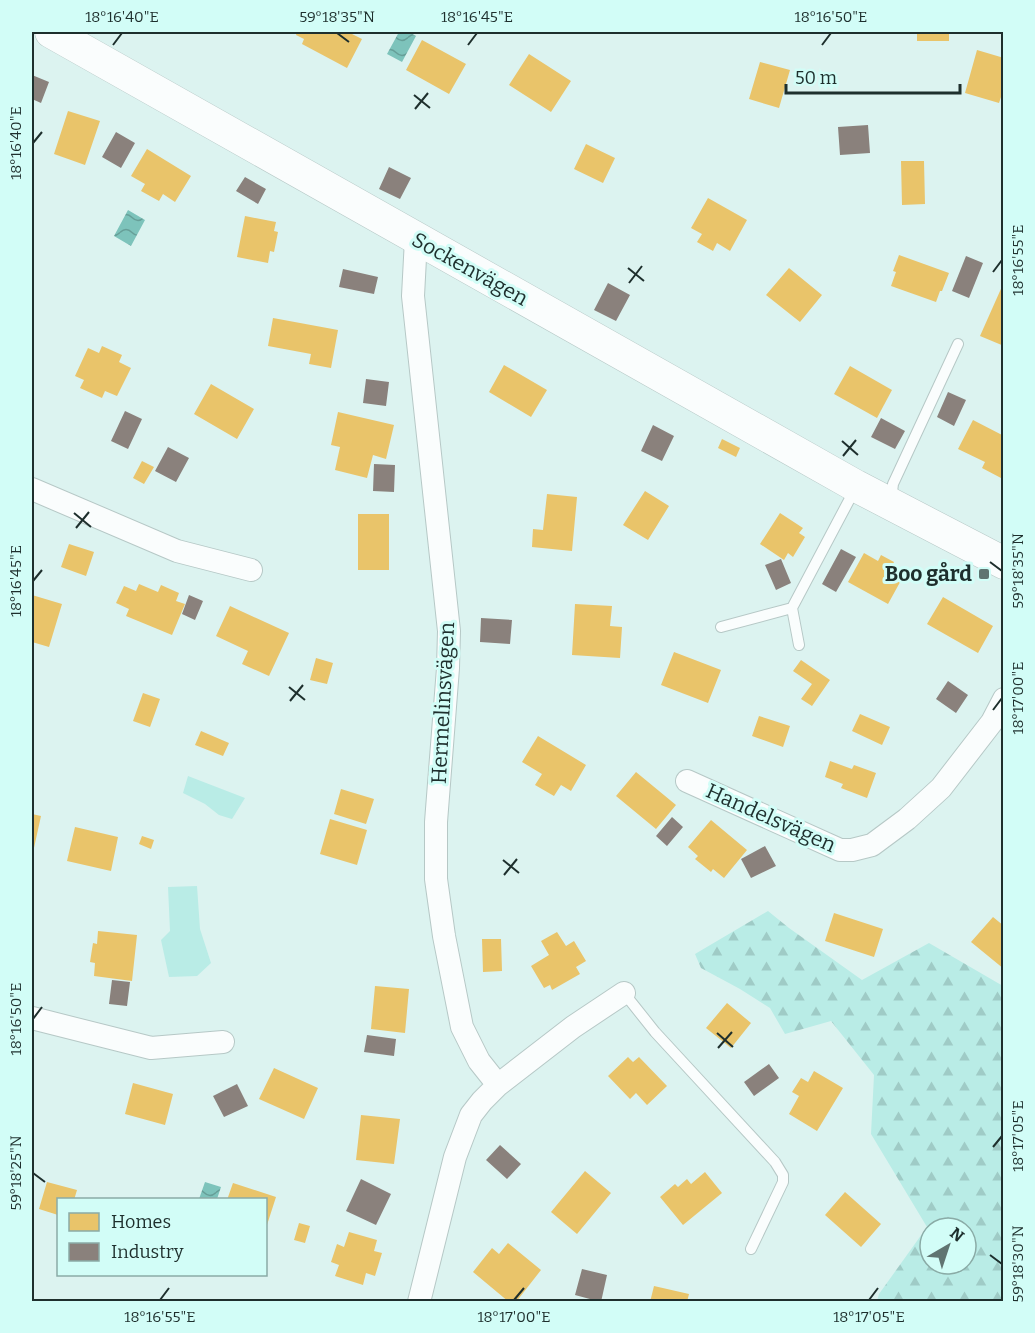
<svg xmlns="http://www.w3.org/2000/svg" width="1035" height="1333" viewBox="0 0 1035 1333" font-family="Bitter,serif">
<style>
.forest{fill:url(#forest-firs);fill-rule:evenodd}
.park{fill:#b9ece6}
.water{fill:url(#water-waves)}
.homes{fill:#e9c46a}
.industry{fill:#8a817c}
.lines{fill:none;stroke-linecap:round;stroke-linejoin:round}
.lane-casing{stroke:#b6c8c6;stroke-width:12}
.street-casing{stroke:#b6c8c6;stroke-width:24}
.secondary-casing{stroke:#b6c8c6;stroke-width:33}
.lane{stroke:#fafdfd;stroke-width:10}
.street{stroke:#fafdfd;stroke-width:22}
.secondary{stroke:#fafdfd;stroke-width:32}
.ticks{fill:none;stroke:#1e2f2d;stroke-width:2}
.poi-dot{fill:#607471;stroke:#d2fdf7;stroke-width:2}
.labels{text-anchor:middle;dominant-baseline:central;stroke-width:6;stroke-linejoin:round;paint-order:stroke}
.street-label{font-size:21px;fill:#1e2f2d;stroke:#d2fdf7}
.poi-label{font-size:21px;font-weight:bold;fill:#1e2f2d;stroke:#d2fdf7;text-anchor:end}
.neatline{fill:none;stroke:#1e2f2d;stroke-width:2}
.ticks-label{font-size:15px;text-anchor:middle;fill:#1e2f2d}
</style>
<defs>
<pattern id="forest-firs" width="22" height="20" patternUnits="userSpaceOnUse" patternTransform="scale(1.5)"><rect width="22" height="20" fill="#b9ece6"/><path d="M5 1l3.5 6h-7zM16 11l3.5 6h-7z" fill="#9fcbc6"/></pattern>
<pattern id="water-waves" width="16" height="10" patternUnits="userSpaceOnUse" patternTransform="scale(1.5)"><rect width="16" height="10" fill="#7dc3bb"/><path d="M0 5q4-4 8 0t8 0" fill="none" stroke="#669f98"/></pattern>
</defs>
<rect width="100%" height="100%" fill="#dcf3f0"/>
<path class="forest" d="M768 911 789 928 862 980 929 943 1003 986V1301H877L879 1294 927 1227 871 1134 874 1075 831 1021 785 1034 770 1008 740 989 701 968 695 954ZM930 1228H966V1264H930Z"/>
<path class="park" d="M188 776 245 798 232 819 219 815 205 804 183 793Z
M197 886 200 929 211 963 197 976 169 977 161 940 170 931 168 887Z"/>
<path class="water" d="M399 32H409L416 36 402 62 387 54Z
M128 210 145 220 131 246 114 236Z
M205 1182 221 1187 217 1199H199Z"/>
<path class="homes" d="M297 32H348L362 39 347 68 302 44 304 39 296 35Z
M917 32H949V41H917Z
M422 40 466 64 449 94 406 70Z
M977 50 1004 58V88L999 103 965 93Z
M529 54 571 81 551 112 509 85Z
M760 62 790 70 779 108 749 99Z
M68 111 100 121 85 165 54 154Z
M586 144 615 158 603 183 574 169Z
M147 149 191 176 175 202 163 194 159 201 141 191 145 184 131 176Z
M901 161H924L925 204 902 205Z
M708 198 747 220 730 251 717 243 713 251 697 242 702 234 691 228Z
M245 216 276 222 274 231 278 232 274 252 270 251 268 263 237 257Z
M899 255 949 273 942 291H940L936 302 891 286 896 272 893 271Z
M789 268 822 295 800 322 766 295Z
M1004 282V346L980 336Z
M273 318 338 330 331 368 309 364 311 354 268 346Z
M102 346 122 355 119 362 131 368 117 396 105 391 102 398 80 388 84 380 75 376 88 348 99 353Z
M504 365 547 390 531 417 489 392Z
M850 366 892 390 877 418 834 394Z
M211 384 254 409 237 439 194 414Z
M338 412 394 425 386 459 373 455 367 478 335 470 340 447 331 445Z
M973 420 1004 436V473L1001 478 982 468 985 462 958 449Z
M722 439 740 448 736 457 718 448Z
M142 461 154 467 144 484 133 478Z
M645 491 669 506 648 540 623 525Z
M547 494 577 497 572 551 532 547 533 529 543 530Z
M780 513 803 528 799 533 805 537 793 557 788 553 784 560 760 544Z
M358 514H389V570H358Z
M69 544 94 552 86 576 61 567Z
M864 553 878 561 881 555 894 562 891 568 904 575 888 604 848 582Z
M139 584 158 592 161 585 179 593 176 601 185 604 172 635 126 616 129 609 116 603 124 586 136 591Z
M32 595 62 604 49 647 32 642Z
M943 597 993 626 978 653 927 624Z
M575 604 612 606 610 626 622 627 620 658 572 655Z
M230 606 289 633 269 676 242 664 248 651 216 636Z
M674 652 721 670 708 703 661 685Z
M316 658 333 663 327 684 310 680Z
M801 660 830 680 812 706 801 699 812 684 793 671Z
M143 693 160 699 150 727 133 721Z
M860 714 890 727 882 745 852 731Z
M759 716 790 726 783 747 752 736Z
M201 731 229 743 223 756 195 745Z
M538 736 586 765 571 791 561 785 554 796 535 785 542 774 522 762Z
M830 761 852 769 854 765 876 773 867 798 841 788 843 784 825 777Z
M636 772 676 805 656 829 616 796Z
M341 789 374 799 366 824 334 814Z
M32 814 41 816 32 857Z
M330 819 367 830 357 865 320 854Z
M711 820 747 850 724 878 713 869 711 872 695 859 698 856 688 847Z
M75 827 118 837 111 871 67 861Z
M142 836 154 840 151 849 139 844Z
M834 913 883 929 874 957 825 941Z
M993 917 1004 926V969L971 942Z
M98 931 137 935 132 981 94 976 95 963 90 962 93 943 97 944Z
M557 932 566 946 574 941 586 961 576 967 580 974 552 990 550 985 544 988 531 966 549 955 541 941Z
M482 939H501L502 971 483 972Z
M375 986 409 989 405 1033 371 1029Z
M727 1003 751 1023 731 1048 706 1028Z
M628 1057 633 1062 639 1057 667 1086 647 1105 636 1093 630 1099 608 1076Z
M274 1068 318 1088 304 1119 259 1099Z
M814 1071 843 1088 817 1131 789 1114 799 1096 792 1092 801 1078 808 1082Z
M133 1083 173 1094 165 1125 125 1114Z
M361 1115 400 1119 394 1164 356 1160Z
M585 1171 611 1193 577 1234 551 1212Z
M705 1172 722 1193 683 1225 660 1197 675 1184 678 1187 687 1179 691 1184Z
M47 1182 77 1190 74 1200H58V1215L39 1209Z
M233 1183 276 1197 266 1228V1200H227Z
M845 1192 881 1224 861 1247 825 1215Z
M299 1223 310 1226 305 1243 294 1240Z
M349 1232 377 1240 374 1251 382 1253 375 1276 366 1273 363 1285 335 1276 339 1265 331 1262 337 1244 344 1247Z
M508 1243 541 1270 516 1302H509L473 1272 492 1248 499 1254Z
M654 1286 689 1294 687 1302H650Z"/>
<path class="industry" d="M32 75 49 82 41 103 32 99Z
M868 125 870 153 840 155 838 127Z
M116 132 135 143 121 168 102 157Z
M389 167 411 178 400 199 379 189Z
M245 177 266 189 258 204 236 191Z
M966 256 983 263 969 298 952 291Z
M343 269 378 277 374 294 339 287Z
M608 283 630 295 616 321 594 310Z
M366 379 389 382 386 406 363 403Z
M948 392 966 400 954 426 937 417Z
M125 411 142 419 128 449 111 441Z
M881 418 905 431 895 449 871 437Z
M653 425 674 436 662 461 641 451Z
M168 447 189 458 176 482 155 471Z
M374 464 395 465 394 492 373 491Z
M841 549 856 557 836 592 822 584Z
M781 559 791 583 776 590 765 565Z
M189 595 203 601 195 620 182 614Z
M481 618 512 620 510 644 480 642Z
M948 681 968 695 956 713 936 699Z
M672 817 683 827 667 846 656 836Z
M765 846 776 866 751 878 741 859Z
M112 980 130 982 127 1006 109 1004Z
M367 1035 396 1039 394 1056 364 1052Z
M769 1064 779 1078 754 1096 744 1082Z
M237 1084 248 1106 224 1117 213 1096Z
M500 1145 521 1164 507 1179 486 1160Z
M361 1179 391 1194 376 1225 346 1211Z
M582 1269 607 1275 601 1302 575 1295Z"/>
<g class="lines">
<g class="lane-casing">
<path id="lane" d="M891 500 893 484 958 344
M792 608 799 645
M721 627 792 608 855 489
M624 993 655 1032 775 1162 783 1175V1182L751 1249"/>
</g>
<g class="street-casing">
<path id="street" d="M416 239 413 296 449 631 448 668 436 822V879L444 936 462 1027 479 1061 498 1085 482 1101 471 1115 455 1157 419 1302
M32 489 177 551 251 570
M687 781 840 850H852L872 845 907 819 941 788 992 722 1004 699
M32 1018 151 1048 223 1042
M498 1085 573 1027 624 993"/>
</g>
<g class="secondary-casing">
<path id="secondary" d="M51 32 856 486 1004 563"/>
</g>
<use href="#lane" class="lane"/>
<use href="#street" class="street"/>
<use href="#secondary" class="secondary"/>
</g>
<path class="ticks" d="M337 33 349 42M113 45 122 33M468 45 477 33M822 45 831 33M414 95 430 108M415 109 428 93M33 143 42 132M628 268 644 281M993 272 1002 260M629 283 642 266M842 441 858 455M843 456 856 440M74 513 91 527M76 528 89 512M990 562 1002 571M33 581 42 570M289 687 305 700M290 701 303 685M993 710 1002 698M503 860 519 873M504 875 517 859M33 1019 42 1007M717 1033 733 1047M718 1048 732 1032M993 1147 1002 1136M33 1173 45 1182M990 1255 1002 1264M160 1300 169 1288M514 1300 524 1288M869 1300 878 1288"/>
<rect class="poi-dot" x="978" y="568" width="12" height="12" rx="3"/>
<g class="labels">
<g class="street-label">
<text transform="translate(470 269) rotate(29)">Sockenvägen</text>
<text transform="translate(443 703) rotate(-87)">Hermelinsvägen</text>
<text transform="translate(771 818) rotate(24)">Handelsvägen</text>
</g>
<g class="poi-label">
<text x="972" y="574">Boo gård</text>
</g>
</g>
<rect width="1035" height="1333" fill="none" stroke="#d2fdf7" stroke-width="66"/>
<rect x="57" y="1198" width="210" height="78" fill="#d2fdf7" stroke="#8aaba6" stroke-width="1.5"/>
<rect x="69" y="1213" width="30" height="18" fill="#e9c46a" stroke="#8aaba6" stroke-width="1.5"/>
<text x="111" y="1228" font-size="18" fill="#1e2f2d">Homes</text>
<rect x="69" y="1243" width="30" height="18" fill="#8a817c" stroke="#8aaba6" stroke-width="1.5"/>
<text x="111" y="1258" font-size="18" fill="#1e2f2d">Industry</text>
<g transform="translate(948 1246) rotate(39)"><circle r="28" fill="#d2fdf7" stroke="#8aaba6" stroke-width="1.5"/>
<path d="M0-4.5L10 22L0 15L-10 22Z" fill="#607471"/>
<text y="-9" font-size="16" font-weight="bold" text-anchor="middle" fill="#1e2f2d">N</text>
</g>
<path d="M786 84v9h174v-9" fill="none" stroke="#1e2f2d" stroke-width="3"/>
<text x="795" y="84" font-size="18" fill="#1e2f2d" stroke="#d2fdf7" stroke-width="4.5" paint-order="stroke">50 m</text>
<rect x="33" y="33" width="969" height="1267" class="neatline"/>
<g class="ticks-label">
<text x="122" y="22">18°16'40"E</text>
<text x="337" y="22">59°18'35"N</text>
<text x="477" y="22">18°16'45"E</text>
<text x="831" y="22">18°16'50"E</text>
<text transform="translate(16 143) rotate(-90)" y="5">18°16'40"E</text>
<text transform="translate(1018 260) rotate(-90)" y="5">18°16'55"E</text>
<text transform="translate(1018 571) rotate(-90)" y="5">59°18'35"N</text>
<text transform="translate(16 581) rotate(-90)" y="5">18°16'45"E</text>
<text transform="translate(1018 698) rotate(-90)" y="5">18°17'00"E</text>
<text transform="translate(16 1019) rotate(-90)" y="5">18°16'50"E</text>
<text transform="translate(1018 1136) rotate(-90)" y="5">18°17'05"E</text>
<text transform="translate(16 1173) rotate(-90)" y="5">59°18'25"N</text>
<text transform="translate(1018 1264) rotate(-90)" y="5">59°18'30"N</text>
<text x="160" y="1322">18°16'55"E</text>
<text x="514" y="1322">18°17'00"E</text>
<text x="869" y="1322">18°17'05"E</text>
</g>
</svg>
